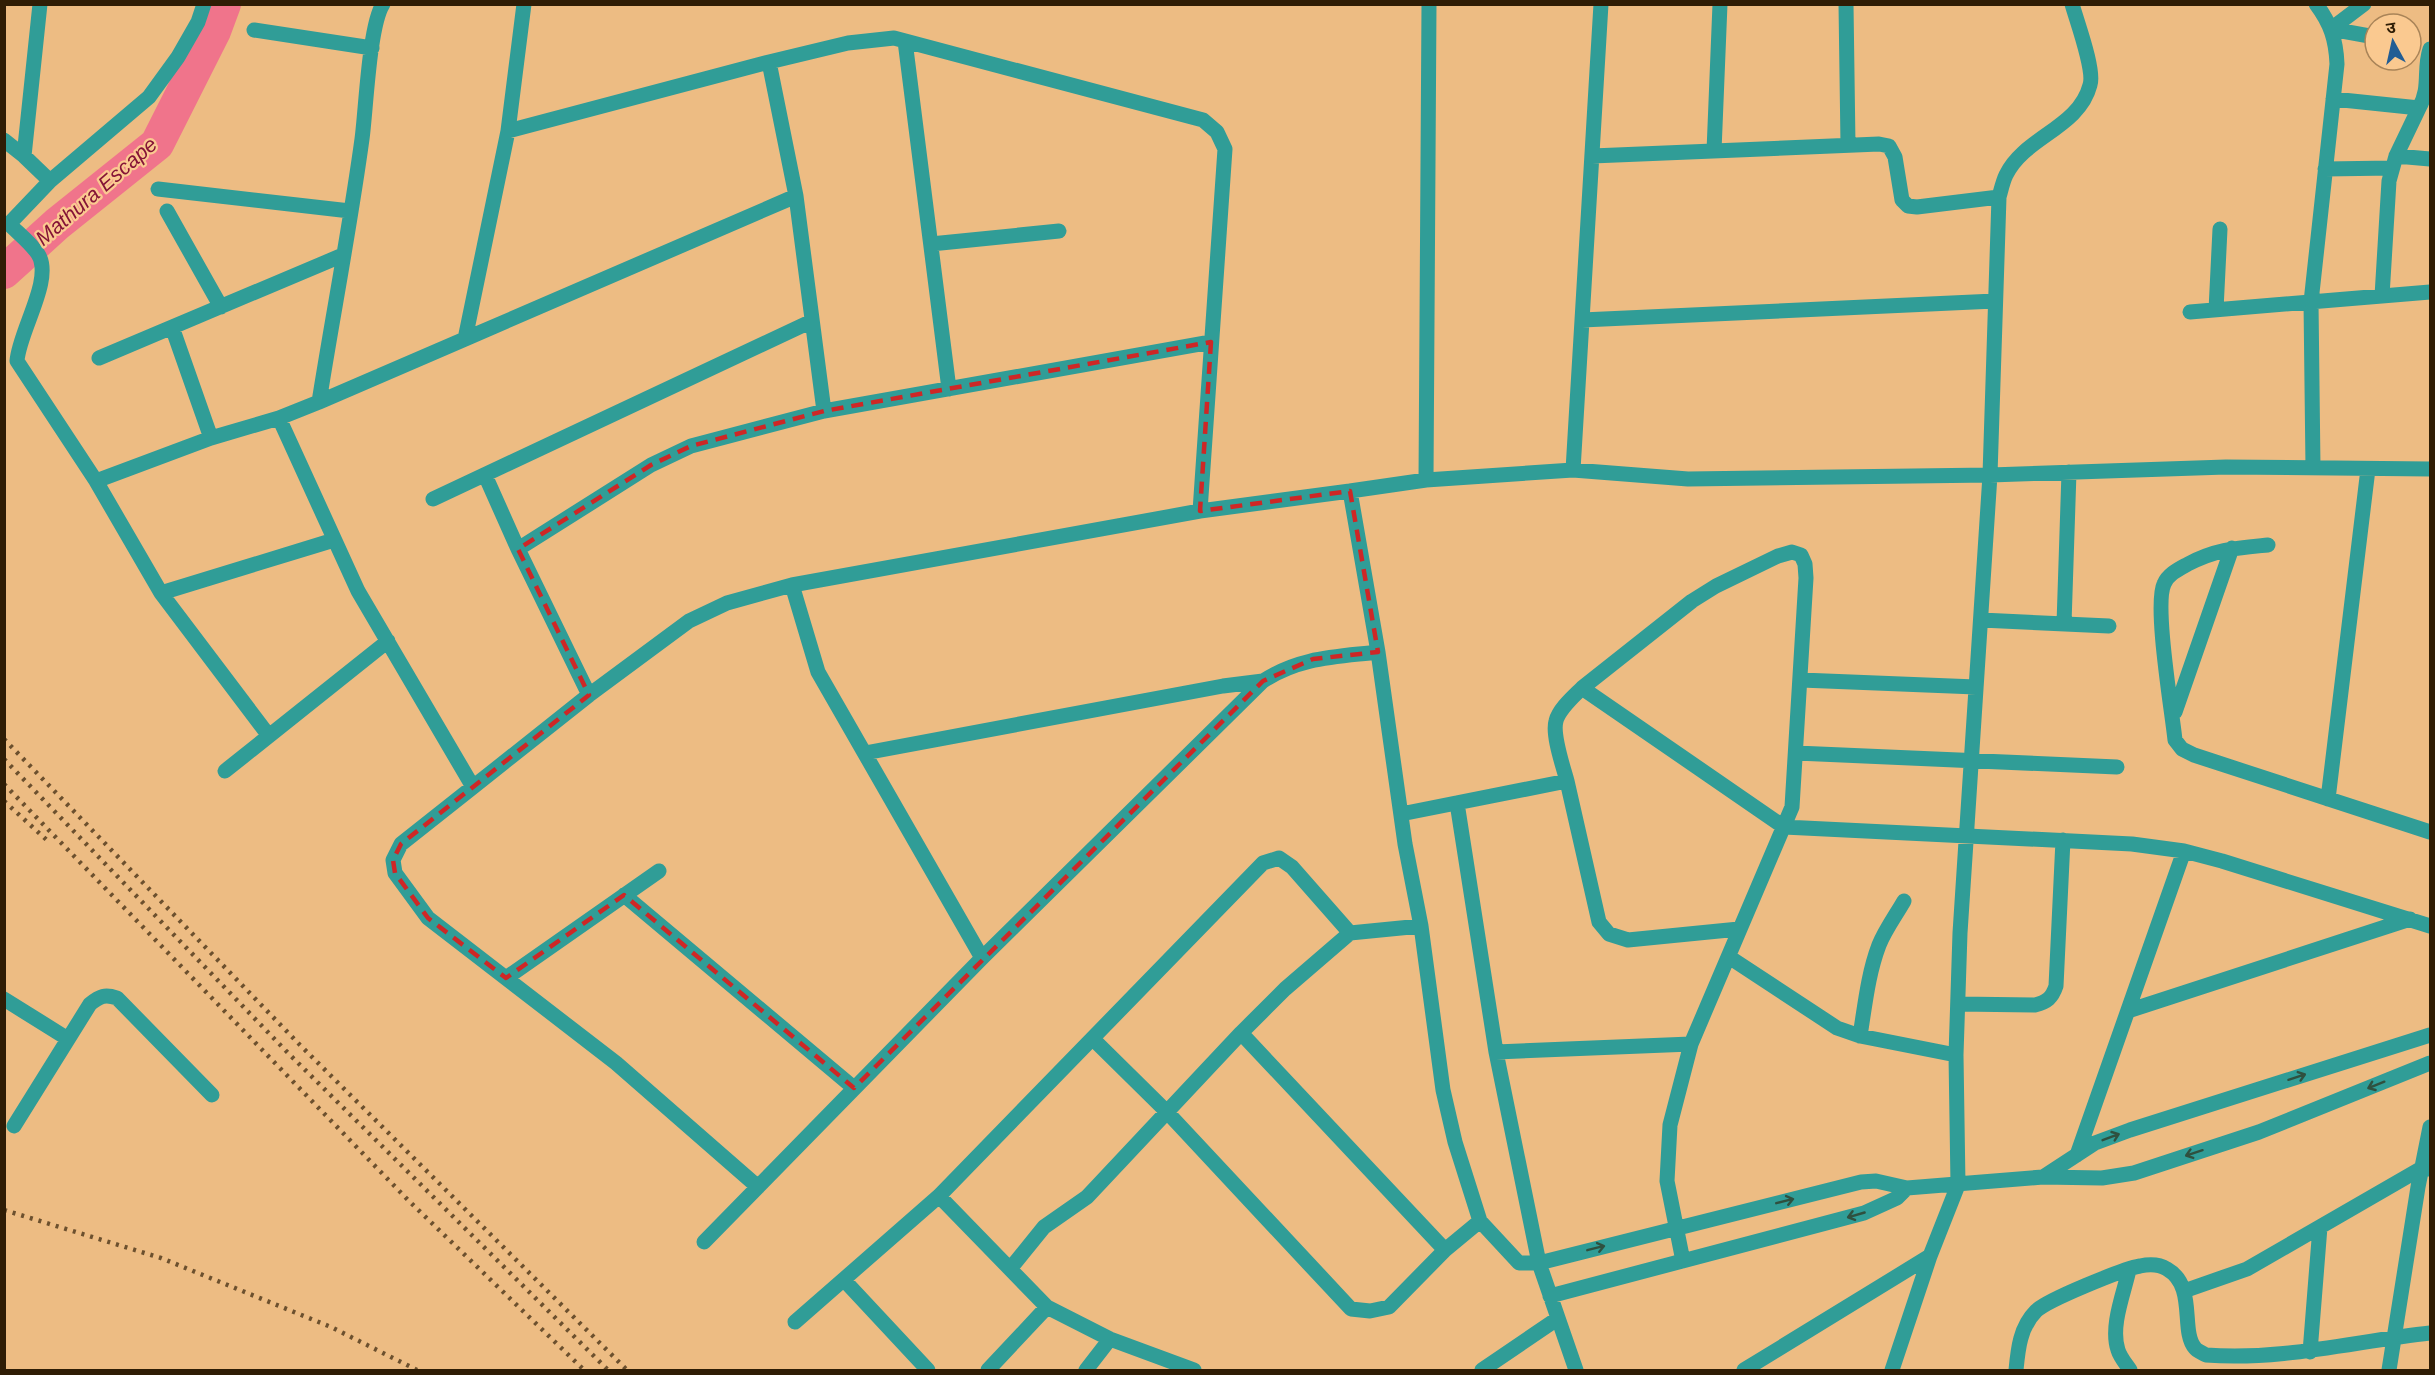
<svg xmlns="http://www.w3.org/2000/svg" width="2435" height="1375" viewBox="0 0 2435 1375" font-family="Arial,'Noto Sans Devanagari',sans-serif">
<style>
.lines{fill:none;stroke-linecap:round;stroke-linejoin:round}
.river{stroke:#f0748b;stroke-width:34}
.minor{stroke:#309d97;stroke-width:15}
.rail{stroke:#6c502e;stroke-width:4.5;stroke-dasharray:3 6;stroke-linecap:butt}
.oneway{stroke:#2f503f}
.marked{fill:none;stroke:#ce2726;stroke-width:4.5;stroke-dasharray:12 8;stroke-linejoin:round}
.labels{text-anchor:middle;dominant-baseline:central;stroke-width:4.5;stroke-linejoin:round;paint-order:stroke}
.water-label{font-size:21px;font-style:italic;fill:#851437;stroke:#fac990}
</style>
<rect width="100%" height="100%" fill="#edbc83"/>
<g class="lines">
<path class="river" d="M4 272 57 224 157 144 214 31 224 4"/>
<path class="minor" d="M40 4 24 156 50 181
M204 4 198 22 178 57 149 97 50 181 9 224C18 233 31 243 38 254 54 279 19 331 17 361L96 481 211 438 279 418
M383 4C369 26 366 110 362 139 350 227 333 314 319 402L279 418 358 591 473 787 589 695 689 621 727 603 792 585 1200 511 1350 491 1378 652 1405 844 1421 926 1443 1090 1455 1142 1480 1221 1519 1263H1539L1861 1182 1876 1181 1907 1188 2043 1177 2102 1178 2134 1173 2259 1132 2430 1063
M1846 4 1848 145
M2331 29 2375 37
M2331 29 2364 4
M254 30 372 48
M905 41 949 389
M769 62 796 196 824 411
M2333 99 2419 108C2431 87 2423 70 2430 49
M508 131 769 62 848 43 894 38 1203 120 1217 132 1225 149 1200 511
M4 140 24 156
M1714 151 1720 4
M1592 156 1879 144 1889 146 1895 157 1902 200 1908 206 1917 207 1999 197
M2396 156 2430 159
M2325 169 2392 168
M158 189 350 211
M167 211 221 307
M931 244 1059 231
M2382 296 2389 181 2396 156 2419 108
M2216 310 2220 229
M2190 312 2430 292
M1582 320 1995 301
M172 327 211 438
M465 339 796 196
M99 358 343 255
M319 402 465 339 508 131 524 4
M2313 468 2311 302 2337 64C2336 40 2331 24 2316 4
M1573 470 1601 4
M485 475 518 549 589 695
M1426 480 1429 4
M96 481 161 593 334 540
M1350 491 1426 480 1573 470 1688 479 1990 475 2226 467 2430 469
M433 499 812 321
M2268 545C2237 548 2216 549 2188 564 2179 569 2168 574 2164 584 2154 605 2172 711 2175 740L2182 749 2194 755 2430 832
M518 549 651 465 691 446 824 411 1211 342
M792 585 818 672 982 958
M161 593 269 736
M1981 620 2109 626
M2064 624 2069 472
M1801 680 1976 687
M1582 688 1692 601 1716 586 1778 556 1792 552 1801 555 1805 564 1806 578 1792 807 1691 1044 1670 1125 1667 1181 1683 1261
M2175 712 2232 548
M865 753 1223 686 1263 681
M1796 753 2117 767
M225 771 388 641
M1567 781 1599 922 1609 934 1628 940 1739 929
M473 787 401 844 393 860 395 873 428 918 616 1063 758 1187
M2328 799 2368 469
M1457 803 1496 1052 1539 1263 1576 1370
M1401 814 1567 781C1563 766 1552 735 1556 721 1559 709 1573 697 1582 688L1784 827 2132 844 2184 851 2222 861 2430 926
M624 895 854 1088
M1729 957 1837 1028 1860 1036 1956 1055
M506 978 659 871
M4 999 68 1039
M1958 1004 2035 1005C2047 1002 2052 998 2056 986L2063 840
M2128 1011 2410 919
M1241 1033 1445 1250
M1860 1036C1865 1005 1868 974 1879 945 1885 930 1896 915 1904 901
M1093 1039 1167 1112 1351 1309 1370 1311 1389 1307 1445 1250 1480 1221
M1496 1052 1691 1044
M14 1126 90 1004C100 996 105 994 117 998L212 1095
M2077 1155 2184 851
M2043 1177 2095 1143 2130 1130 2430 1035
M939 1196 1047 1307 1110 1339 1194 1370
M704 1242 982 958 1263 681C1300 657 1336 657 1378 652
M1010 1269 1044 1227 1087 1197 1241 1033 1285 989 1350 933 1421 926
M2129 1270C2124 1293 2110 1326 2118 1350 2120 1357 2126 1364 2130 1370
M844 1280 928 1370
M2184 1291 2247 1269 2422 1168 2430 1169
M1550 1296 1864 1213 1897 1198 1907 1188
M795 1322 939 1196 1263 863 1279 858 1292 867 1350 933
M2310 1352 2320 1227
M988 1370 1047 1307
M1086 1370 1110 1339
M1482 1370 1557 1319
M1744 1370 1930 1256
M1892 1370 1930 1256 1958 1185 1956 1055 1960 933 1990 475 1999 197C2001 190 2003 181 2006 175 2024 137 2079 128 2090 85 2095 70 2077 22 2072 4
M2016 1370C2018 1349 2020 1327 2036 1311 2047 1300 2123 1269 2140 1266 2149 1264 2159 1264 2167 1269 2197 1286 2180 1331 2195 1348 2197 1351 2203 1353 2206 1355 2282 1361 2356 1341 2430 1333
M2389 1370 2418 1187 2430 1127"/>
<path class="rail" d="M4 739 300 1045 627 1370
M4 759 289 1054 608 1370
M4 784 409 1201 584 1370
M4 801 50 843
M4 1210 161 1258 331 1327 417 1370"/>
</g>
<defs><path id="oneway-shaft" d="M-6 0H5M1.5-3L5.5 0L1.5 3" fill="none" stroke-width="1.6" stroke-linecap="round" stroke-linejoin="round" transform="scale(1.5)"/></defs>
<g class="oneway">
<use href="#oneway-shaft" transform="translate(2297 1077) rotate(-18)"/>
<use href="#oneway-shaft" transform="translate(2376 1085) rotate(158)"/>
<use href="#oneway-shaft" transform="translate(2111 1137) rotate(-21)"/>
<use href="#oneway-shaft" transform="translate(2194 1153) rotate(162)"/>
<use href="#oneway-shaft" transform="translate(1785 1201) rotate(-14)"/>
<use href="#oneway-shaft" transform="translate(1856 1215) rotate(164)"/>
<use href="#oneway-shaft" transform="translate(1596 1248) rotate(-14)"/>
</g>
<path class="marked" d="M1211 342 1200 511 1350 491 1378 652 1313 659 1263 681 854 1088 624 895 506 978 428 918 395 873 393 860 401 844 589 695 518 549 651 465 691 446 824 411Z"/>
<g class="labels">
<g class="water-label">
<text transform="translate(96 191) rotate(-41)">Mathura Escape</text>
</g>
</g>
<rect width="2435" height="1375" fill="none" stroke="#2f1d05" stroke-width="12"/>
<g transform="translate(2393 42) rotate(352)"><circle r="28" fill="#fac990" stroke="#a98458" stroke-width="1.5"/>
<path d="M0-4.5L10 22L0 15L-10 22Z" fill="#225d94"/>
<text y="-9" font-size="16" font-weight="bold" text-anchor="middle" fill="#2f1d05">उ</text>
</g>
</svg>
